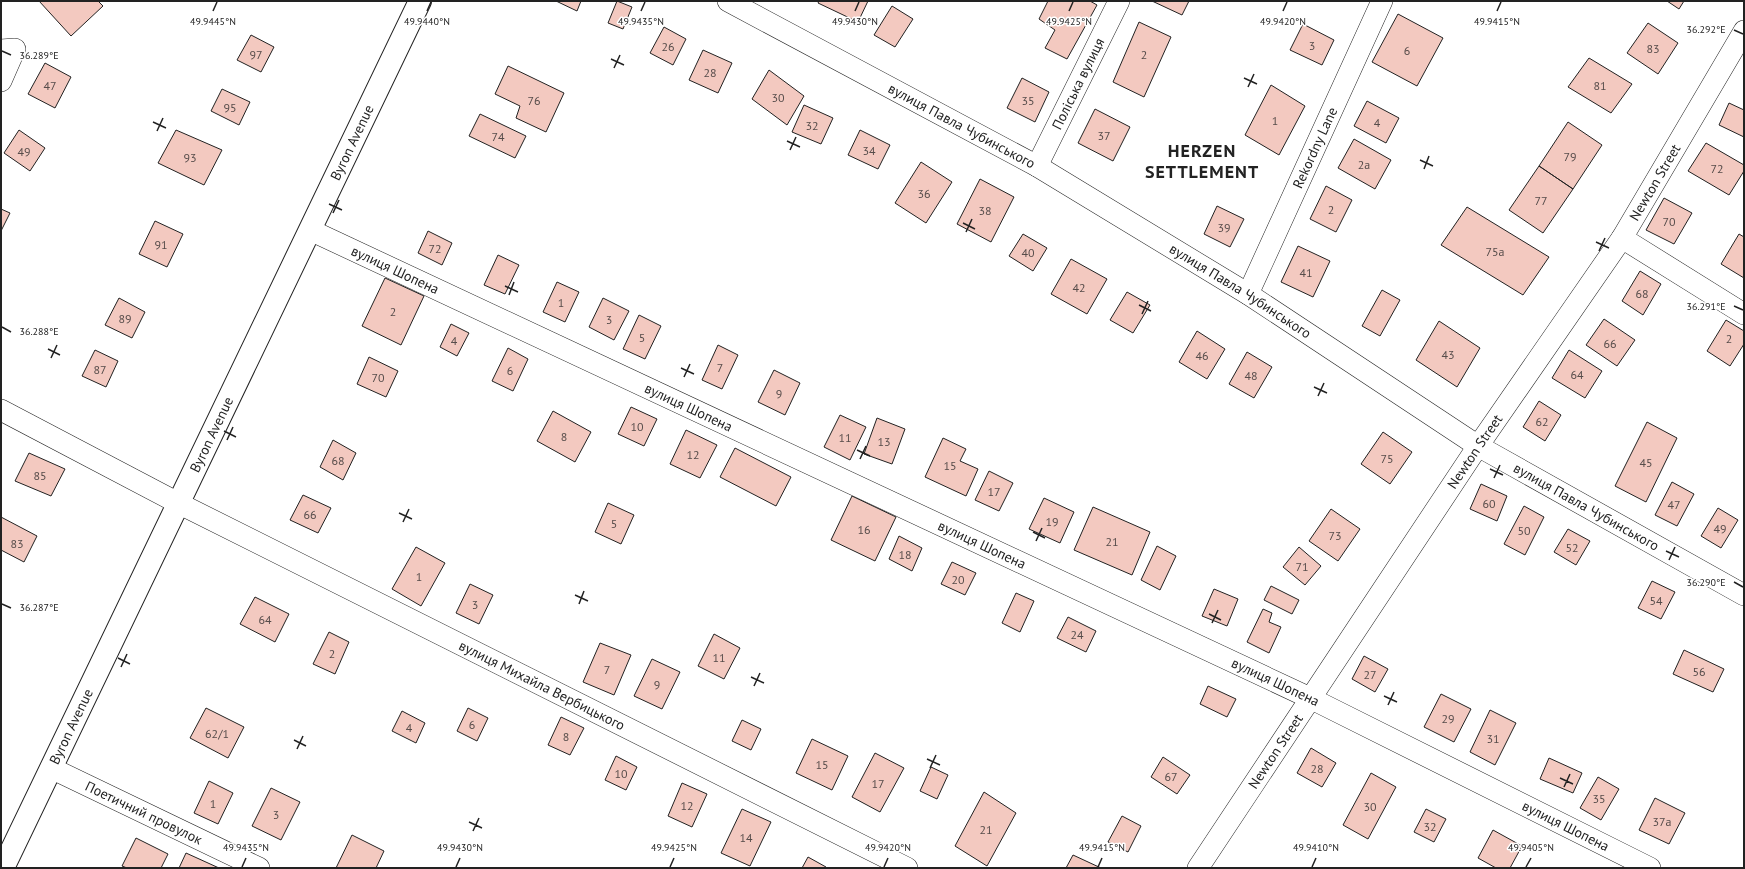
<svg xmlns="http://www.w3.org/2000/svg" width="1745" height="869" viewBox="0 0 1745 869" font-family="'PT Sans',sans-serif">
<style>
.building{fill:#f3c9c0;stroke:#222}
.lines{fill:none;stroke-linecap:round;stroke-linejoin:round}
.street-casing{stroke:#222;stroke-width:22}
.primary-casing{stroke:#222;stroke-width:24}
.street{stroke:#fff;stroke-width:21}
.primary{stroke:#fff;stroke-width:22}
.ticks{fill:none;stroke:#222;stroke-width:1.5}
.labels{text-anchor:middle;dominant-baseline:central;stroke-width:3;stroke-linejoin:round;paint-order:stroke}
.number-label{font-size:12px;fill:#564c4a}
.street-label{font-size:14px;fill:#222;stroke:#fff}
.district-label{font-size:18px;font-weight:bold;letter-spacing:1px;fill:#222;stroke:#fff}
.ticks-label{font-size:10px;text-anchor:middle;fill:#222;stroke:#fff;stroke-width:3;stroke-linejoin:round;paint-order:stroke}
</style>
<rect width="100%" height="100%" fill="#fff"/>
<path class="building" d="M39 1H98L103 6 71 36Z
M556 1H581L577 11Z
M617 1 632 7 623 29 608 23Z
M819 1H868L858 22 818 3Z
M1048 1H1090L1097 5 1067 59 1045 48 1055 30 1039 19Z
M1152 1H1189L1182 15Z
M1667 1H1684L1679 9Z
M892 6 913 19 895 47 874 35Z
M1398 14 1443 38 1417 86 1372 62Z
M1139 22 1171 37 1144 97 1113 82Z
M1648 23 1678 43 1658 74 1627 53Z
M1303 24 1334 40 1322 65 1290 50Z
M664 27 686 39 673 65 650 53Z
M251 35 274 47 261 72 237 60Z
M703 50 732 63 718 93 689 80Z
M1589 58 1632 84 1611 113 1568 87Z
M45 63 71 77 55 108 28 94Z
M508 66 564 93 546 132 516 118 520 106 495 94Z
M769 70 804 96 787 125 752 99Z
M1022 78 1049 92 1035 122 1007 108Z
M1271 85 1305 106 1279 155 1245 135Z
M222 89 250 102 239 125 211 111Z
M1367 101 1399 118 1386 143 1354 126Z
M1729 103 1744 110V137L1719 125Z
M804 105 833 118 821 144 792 132Z
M1095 109 1130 127 1113 161 1078 143Z
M480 114 526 136 515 158 469 136Z
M1568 122 1602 145 1573 189 1539 166Z
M19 130 45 148 30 171 4 153Z
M176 130 222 150 204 185 158 163Z
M860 130 890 145 878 169 848 155Z
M1354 139 1391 160 1375 189 1338 168Z
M1706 143 1744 165V171L1729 195 1688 171Z
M921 162 952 182 926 223 895 203Z
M1539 166 1573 189 1543 233 1509 210Z
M980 179 1014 197 991 242 957 224Z
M1326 186 1352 200 1336 232 1310 219Z
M1664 198 1692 213 1674 244 1646 230Z
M1217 206 1244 219 1230 247 1204 234Z
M1467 207 1549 257 1523 295 1441 245Z
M1 209 10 213 1 231Z
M155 221 183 234 167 267 139 254Z
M428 231 452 243 442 265 418 253Z
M1023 234 1047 248 1033 271 1009 256Z
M1739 234 1744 237V278L1721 264Z
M1298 246 1330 261 1313 297 1281 282Z
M498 255 519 265 505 294 484 285Z
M1071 259 1107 279 1087 314 1051 294Z
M1640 271 1661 284 1643 315 1622 301Z
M385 278 424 296 401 345 362 326Z
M557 282 579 292 565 322 543 312Z
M1382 290 1400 300 1380 336 1362 326Z
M1127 292 1150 305 1133 333 1110 320Z
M119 298 145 312 132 338 105 325Z
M603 298 629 311 614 340 589 327Z
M639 315 661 326 645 359 623 349Z
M1604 319 1635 340 1617 366 1586 345Z
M1726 320 1744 331V344L1730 366 1707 351Z
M1439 321 1480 348 1457 387 1416 360Z
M451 324 469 333 457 356 440 347Z
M1197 331 1225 349 1207 379 1179 362Z
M718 345 738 355 722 389 702 380Z
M508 348 528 359 513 391 492 381Z
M95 350 118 361 106 387 82 376Z
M1569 350 1602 371 1585 398 1552 378Z
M1247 352 1272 367 1254 398 1229 384Z
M369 357 398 371 386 397 357 384Z
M774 370 800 383 785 415 758 402Z
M1539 401 1561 415 1545 441 1523 427Z
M631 407 657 419 644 446 618 434Z
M553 411 591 432 575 462 537 441Z
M840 415 866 427 850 460 824 447Z
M877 418 905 429 892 464 864 454Z
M1647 422 1677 438 1646 502 1615 486Z
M686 430 717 445 700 478 670 464Z
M1383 432 1412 452 1390 484 1361 464Z
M943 438 966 449 960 461 978 469 966 496 925 477Z
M333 440 356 453 343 480 320 467Z
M735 448 791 477 776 506 720 477Z
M29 453 65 469 51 496 15 481Z
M989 471 1013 483 999 511 975 500Z
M1672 482 1694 494 1677 526 1655 515Z
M1481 484 1507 496 1497 521 1470 509Z
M303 495 331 508 318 533 290 520Z
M852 496 896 517 875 561 831 540Z
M1044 498 1074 512 1060 543 1029 529Z
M608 503 634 515 621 544 595 532Z
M1524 506 1544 517 1525 555 1504 544Z
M1093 507 1150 532 1132 575 1074 550Z
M1718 508 1738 520 1721 548 1701 536Z
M1331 509 1360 529 1338 561 1309 541Z
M1 517 37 536 24 562 1 550Z
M1568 529 1590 541 1576 565 1554 552Z
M899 536 922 548 912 571 889 559Z
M1157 546 1176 556 1160 590 1141 580Z
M416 547 445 563 421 606 392 589Z
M1299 547 1321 566 1305 585 1283 567Z
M952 562 976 573 965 595 941 584Z
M1652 581 1675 592 1661 619 1638 608Z
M470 584 493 595 479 624 456 613Z
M1271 586 1299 600 1292 614 1264 600Z
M1214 589 1238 599 1227 626 1202 616Z
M1016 593 1034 601 1020 632 1002 623Z
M255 597 289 614 275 642 240 624Z
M1263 609 1272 613 1269 622 1281 627 1269 653 1247 642Z
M1068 617 1096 631 1086 652 1057 638Z
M329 632 349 642 335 674 313 664Z
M714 634 740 648 724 679 698 666Z
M600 643 631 655 614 695 583 682Z
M1684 650 1724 669 1713 692 1673 674Z
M1364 656 1388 669 1375 692 1352 679Z
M652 659 680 672 662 709 634 696Z
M1208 686 1236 699 1227 717 1200 704Z
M1441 694 1471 709 1454 742 1424 727Z
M206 708 244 727 228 758 190 738Z
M468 708 488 718 477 741 457 731Z
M1490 710 1516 723 1495 765 1470 752Z
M402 711 425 723 416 743 392 731Z
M561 717 584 728 570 755 548 745Z
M742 720 761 729 751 750 732 741Z
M812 739 848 756 832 790 796 773Z
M1311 748 1336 763 1322 787 1297 773Z
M875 753 904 768 880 812 852 797Z
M616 756 637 767 626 790 605 780Z
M1163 757 1190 775 1177 794 1151 777Z
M1549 758 1582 773 1573 793 1540 779Z
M931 767 948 775 937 799 920 791Z
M1371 773 1396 787 1368 839 1343 825Z
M1598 777 1619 789 1601 820 1580 808Z
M209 781 233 793 218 824 194 813Z
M682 783 707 794 692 827 668 816Z
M271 788 300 802 281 840 252 826Z
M984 792 1016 813 987 866 955 846Z
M1655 798 1685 813 1669 844 1639 830Z
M742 809 771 822 750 866 721 853Z
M1426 809 1446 819 1434 842 1414 832Z
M1122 816 1141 826 1128 852 1108 842Z
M1493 830 1522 846 1510 868H1496L1478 858Z
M352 835 384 851 376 868H336Z
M136 838 168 854 161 868H127L122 866Z
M186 853 219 868H179Z
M1073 855 1101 868H1066Z
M808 857 826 867 825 868H802Z"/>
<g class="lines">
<g class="street-casing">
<g id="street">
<path id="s1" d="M728 1 1037 166 1248 294 1478 446 1744 595"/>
<path d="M1 50 15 49 1 81"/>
<path id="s2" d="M1037 166 1119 1"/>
<path id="s3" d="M310 230 1310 698 1650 868"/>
<path d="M1622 238 1744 314"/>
<path id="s4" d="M1248 294 1382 1"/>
<path id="s5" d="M1 410 178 503 907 868"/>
<path id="s6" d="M51 768 259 868"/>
<path id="s7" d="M1198 868 1478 446 1622 238 1744 31"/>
</g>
</g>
<g class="primary-casing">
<g id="primary">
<path id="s8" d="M3 868 420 1"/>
</g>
</g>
<use href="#street" class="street"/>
<use href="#primary" class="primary"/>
</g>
<path class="ticks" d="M213 11 217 2M427 11 431 2M641 11 645 2M855 11 859 2M1069 11 1073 2M1283 11 1287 2M1497 11 1501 2M1734 30 1743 34M2 51 11 55M611 59 624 65M614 68 620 55M1244 78 1257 84M1248 87 1254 74M153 122 166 128M157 131 163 118M787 141 800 147M790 150 796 137M1420 160 1433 166M1424 169 1429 156M329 204 342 210M333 213 339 200M963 223 975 229M966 232 972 219M1596 242 1609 248M1599 251 1605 238M505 286 518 292M509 295 514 282M1139 305 1151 311M1734 306 1743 310M1142 314 1148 301M2 327 11 332M48 349 60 355M51 358 57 345M681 368 694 374M684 377 690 364M1314 387 1327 393M1318 396 1324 383M224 431 236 437M227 440 233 427M857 450 870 456M860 459 866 446M1490 469 1503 475M1494 478 1500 465M399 513 412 519M403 522 409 509M1033 532 1045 538M1036 541 1042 528M1666 551 1679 557M1669 560 1675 547M1734 582 1743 587M575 595 588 601M2 604 11 608M579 604 584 591M1209 614 1221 620M1212 623 1218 610M118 658 130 664M121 667 127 654M751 677 764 683M754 686 760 673M1384 696 1397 702M1388 705 1394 692M294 740 306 746M297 749 303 736M927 759 940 765M930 768 936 755M1560 778 1573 784M1564 787 1570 774M469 822 482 828M473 831 479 818M242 867 246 858M456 867 460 858M670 867 674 858M884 867 888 858M1098 867 1102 858M1312 867 1316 858M1526 867 1531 858"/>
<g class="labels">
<g class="number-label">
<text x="1312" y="45">3</text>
<text x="668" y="46">26</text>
<text x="1653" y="48">83</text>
<text x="1407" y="50">6</text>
<text x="256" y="54">97</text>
<text x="1144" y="54">2</text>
<text x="710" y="72">28</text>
<text x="50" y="85">47</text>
<text x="1600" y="85">81</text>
<text x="778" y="97">30</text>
<text x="534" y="100">76</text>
<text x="1028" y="100">35</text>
<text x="230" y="107">95</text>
<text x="1275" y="120">1</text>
<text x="1377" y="122">4</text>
<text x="812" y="125">32</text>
<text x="1104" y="135">37</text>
<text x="498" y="136">74</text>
<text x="869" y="150">34</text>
<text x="24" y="151">49</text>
<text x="1570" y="156">79</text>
<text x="190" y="157">93</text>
<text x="1364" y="164">2а</text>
<text x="1717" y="168">72</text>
<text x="924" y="193">36</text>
<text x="1541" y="200">77</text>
<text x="1331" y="209">2</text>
<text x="985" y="210">38</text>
<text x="1669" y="221">70</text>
<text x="1224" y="227">39</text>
<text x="161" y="244">91</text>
<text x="435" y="248">72</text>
<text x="1495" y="251">75а</text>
<text x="1028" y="252">40</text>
<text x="1306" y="272">41</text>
<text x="1079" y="287">42</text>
<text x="1642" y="293">68</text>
<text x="561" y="302">1</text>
<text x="393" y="311">2</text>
<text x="125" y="318">89</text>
<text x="609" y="319">3</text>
<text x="642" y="337">5</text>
<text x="1729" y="338">2</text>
<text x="454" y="340">4</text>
<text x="1610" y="343">66</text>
<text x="1448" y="354">43</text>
<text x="1202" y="355">46</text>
<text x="720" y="367">7</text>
<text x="100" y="369">87</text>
<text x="510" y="370">6</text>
<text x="1577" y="374">64</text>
<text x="1251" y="375">48</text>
<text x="378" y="377">70</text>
<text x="779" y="393">9</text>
<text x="1542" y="421">62</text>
<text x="637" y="426">10</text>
<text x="564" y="436">8</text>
<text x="845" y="437">11</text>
<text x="884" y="441">13</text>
<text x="693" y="454">12</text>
<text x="1387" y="458">75</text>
<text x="338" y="460">68</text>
<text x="1646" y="462">45</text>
<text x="950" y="465">15</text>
<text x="40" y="475">85</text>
<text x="994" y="491">17</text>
<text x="1489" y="503">60</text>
<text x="1674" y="504">47</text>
<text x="310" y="514">66</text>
<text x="1052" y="521">19</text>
<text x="614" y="523">5</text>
<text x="1720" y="528">49</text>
<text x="864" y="529">16</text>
<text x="1524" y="530">50</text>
<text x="1335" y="535">73</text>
<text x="1112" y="541">21</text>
<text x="17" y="543">83</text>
<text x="1572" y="547">52</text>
<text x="905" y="554">18</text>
<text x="1302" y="566">71</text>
<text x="419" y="576">1</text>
<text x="958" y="579">20</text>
<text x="1656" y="600">54</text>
<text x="475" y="604">3</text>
<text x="265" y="619">64</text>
<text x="1077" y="634">24</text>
<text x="332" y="653">2</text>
<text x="719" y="657">11</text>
<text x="607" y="669">7</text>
<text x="1699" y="671">56</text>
<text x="1370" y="674">27</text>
<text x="657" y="684">9</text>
<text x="1448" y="718">29</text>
<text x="472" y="724">6</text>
<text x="409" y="727">4</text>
<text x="217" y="733">62/1</text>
<text x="566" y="736">8</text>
<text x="1493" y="738">31</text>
<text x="822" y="764">15</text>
<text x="1317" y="768">28</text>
<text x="621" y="773">10</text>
<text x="1171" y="776">67</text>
<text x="878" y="783">17</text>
<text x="1599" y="798">35</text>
<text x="213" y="803">1</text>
<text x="687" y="805">12</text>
<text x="1370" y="806">30</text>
<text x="276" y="814">3</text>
<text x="1662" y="821">37а</text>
<text x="1430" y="826">32</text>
<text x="986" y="829">21</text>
<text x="746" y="837">14</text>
</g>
<g class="street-label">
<text stroke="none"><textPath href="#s2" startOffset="92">Поліська вулиця</textPath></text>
<text stroke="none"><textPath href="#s1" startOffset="265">вулиця Павла Чубинського</textPath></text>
<text stroke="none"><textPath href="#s8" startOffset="805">Byron Avenue</textPath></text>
<text stroke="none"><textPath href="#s4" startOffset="161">Rekordny Lane</textPath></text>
<text stroke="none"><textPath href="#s7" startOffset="824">Newton Street</textPath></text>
<text stroke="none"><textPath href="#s3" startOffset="94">вулиця Шопена</textPath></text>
<text stroke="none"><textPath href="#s1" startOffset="589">вулиця Павла Чубинського</textPath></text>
<text stroke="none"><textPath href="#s3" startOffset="418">вулиця Шопена</textPath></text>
<text stroke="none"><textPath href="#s8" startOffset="481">Byron Avenue</textPath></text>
<text stroke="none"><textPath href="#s7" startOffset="500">Newton Street</textPath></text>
<text stroke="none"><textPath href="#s1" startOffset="997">вулиця Павла Чубинського</textPath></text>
<text stroke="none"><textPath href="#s3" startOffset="742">вулиця Шопена</textPath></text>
<text stroke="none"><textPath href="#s3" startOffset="1066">вулиця Шопена</textPath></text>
<text stroke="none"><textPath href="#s5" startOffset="607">вулиця Михайла Вербицького</textPath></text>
<text stroke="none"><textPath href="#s8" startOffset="157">Byron Avenue</textPath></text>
<text stroke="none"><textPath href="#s7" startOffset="140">Newton Street</textPath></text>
<text stroke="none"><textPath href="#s6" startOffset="103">Поетичний провулок</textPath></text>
<text stroke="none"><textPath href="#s3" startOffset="1390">вулиця Шопена</textPath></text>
</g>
<g class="district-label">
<text x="1202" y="150">HERZEN<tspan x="1202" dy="21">SETTLEMENT</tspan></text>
</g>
</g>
<g class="ticks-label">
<text x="213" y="25">49.9445°N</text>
<text x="427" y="25">49.9440°N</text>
<text x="641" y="25">49.9435°N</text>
<text x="855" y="25">49.9430°N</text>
<text x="1069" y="25">49.9425°N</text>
<text x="1283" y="25">49.9420°N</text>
<text x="1497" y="25">49.9415°N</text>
<text x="1706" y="33">36.292°E</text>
<text x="39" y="59">36.289°E</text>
<text x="1706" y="310">36.291°E</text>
<text x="39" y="335">36.288°E</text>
<text x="1706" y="586">36.290°E</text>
<text x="39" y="611">36.287°E</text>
<text x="246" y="851">49.9435°N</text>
<text x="460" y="851">49.9430°N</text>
<text x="674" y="851">49.9425°N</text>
<text x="888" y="851">49.9420°N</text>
<text x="1102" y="851">49.9415°N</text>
<text x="1316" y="851">49.9410°N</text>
<text x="1531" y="851">49.9405°N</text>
</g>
<rect width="1745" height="869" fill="none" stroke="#222222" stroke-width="4"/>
</svg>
